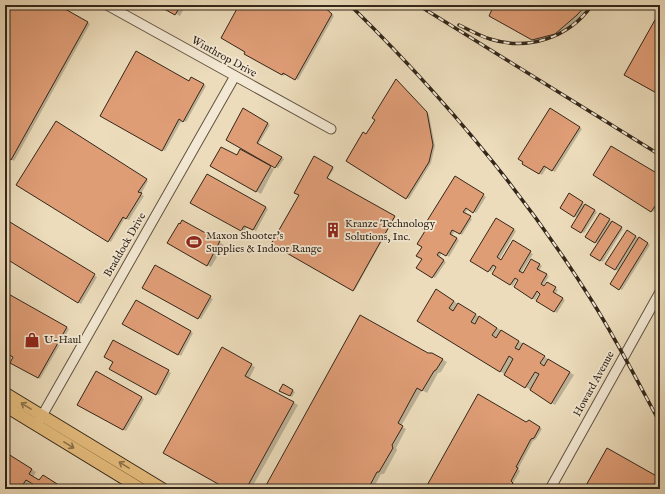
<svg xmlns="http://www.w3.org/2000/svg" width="665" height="494" viewBox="0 0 665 494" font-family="'IM FELL English',serif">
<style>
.shadow{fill:#0003}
.building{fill:#df9d76;stroke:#33271a}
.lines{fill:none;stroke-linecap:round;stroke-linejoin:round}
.minor-casing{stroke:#615442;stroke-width:11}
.major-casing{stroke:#33271a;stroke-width:13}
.minor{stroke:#f3e8d3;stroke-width:9}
.major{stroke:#e6be7e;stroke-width:11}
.rail-casing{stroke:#33271a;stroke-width:3.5}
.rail{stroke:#f3e8d3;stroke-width:2;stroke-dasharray:6;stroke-linecap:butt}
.oneway{stroke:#8c724c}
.labels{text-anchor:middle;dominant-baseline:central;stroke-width:3.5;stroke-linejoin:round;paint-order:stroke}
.street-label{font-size:11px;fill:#33271a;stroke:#f3e8d3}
.poi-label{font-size:11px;fill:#33271a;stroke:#f3e8d3;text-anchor:start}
</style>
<rect width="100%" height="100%" fill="#ecdcbb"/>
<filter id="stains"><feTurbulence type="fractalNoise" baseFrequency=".005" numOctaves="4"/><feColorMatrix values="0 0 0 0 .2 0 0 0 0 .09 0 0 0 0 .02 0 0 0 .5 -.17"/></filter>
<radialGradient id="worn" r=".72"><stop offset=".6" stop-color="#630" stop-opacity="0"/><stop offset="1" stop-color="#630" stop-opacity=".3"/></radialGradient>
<path class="shadow" d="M5 5H56L90 24 14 161 5 156Z
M159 5H186L180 16Z
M240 5H321L334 16 298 80 286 73 284 76 246 53Z
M495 5H592L581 17 559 36 537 42 491 15Z
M191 78 206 86 186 122 182 120 165 151 101 115 189 82Z
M396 80 429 115 435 146 431 163 409 199 347 161 367 135Z
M550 109 582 129 555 172 547 167 542 175 523 163Z
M244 110 270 125 258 145 284 159 278 168 227 140Z
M56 122 148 181 141 194 144 196 129 220 125 218 111 242 18 185Z
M241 150 274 169 261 194 212 166 237 156Z
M315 158 334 169 327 179 395 217 355 290 272 244 300 195Z
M208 175 268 209 256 231 247 226 244 232 192 203Z
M594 175 660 176V208L658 207 654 212Z
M455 178 486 197 476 213 468 208 465 214 472 219 462 235 455 230 452 236 459 240 449 257 442 252 439 258 446 262 435 278 418 268 423 259 424 247Z
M569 195 597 212 584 233 573 226 578 218 561 208Z
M600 214 623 229 603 262 592 255 599 244 586 237Z
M5 220 97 277 81 304 5 257Z
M497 220 516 231 499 260 501 261 513 242 533 254 521 273 523 274 534 261 542 266 539 271 549 276 543 286 545 288 550 284 558 290 555 294 565 300 557 313 537 300 542 293 540 292 535 300 515 287 519 280 517 279 513 286 493 274 498 267 496 265 491 272 472 260Z
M183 222 224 245 211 267 169 243Z
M627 231 650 245 622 290 611 283 618 271 606 264Z
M155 267 213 299 201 319 144 288Z
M437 291 574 375 555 405 418 321Z
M5 293 69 329 40 379 12 363 15 357 5 351Z
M136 301 193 333 181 356 124 324Z
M114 341 171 373 159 395 111 369 114 362Z
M222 349 255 367 249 379 298 405 251 489H229Z
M428 354H432L447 362 441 372 438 373 427 393 422 390 401 426 406 429 396 448 397 450 384 474H381L373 489H265Z
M96 372 144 399 126 431 79 404Z
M283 385 295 392 292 397 280 390Z
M529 421 542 429 536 439 533 441 518 469 520 471 513 483 515 485 512 489H426Z
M5 453 36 472 33 477 40 481 64 489H35L37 486 30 482 26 489H5V475L8 470 5 468Z"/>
<path class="building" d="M5 5H58L88 22 11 160 5 157Z
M157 5H181L175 15Z
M239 5H322L332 14 295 80 283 73 282 75 244 54 245 52 221 38Z
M494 5H586L577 15 555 34 532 40 489 16Z
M660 11V95L624 75Z
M136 51 189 81 191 77 204 84 183 122 179 119 162 151 100 116Z
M396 79 427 112 433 145 429 162 406 199 346 161 363 132 366 134 375 120 372 118Z
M243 108 268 123 257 143 282 157 275 168 226 140Z
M550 108 580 127 552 171 544 166 539 174 522 164 523 162 518 159Z
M56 121 147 179 138 192 142 193 126 219 123 217 108 242 16 185Z
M611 146 660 175V209L655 206 651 212 593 175Z
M221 147 237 155 240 149 271 166 256 192 210 166Z
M314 156 333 167 327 178 395 216 353 291 271 244 299 195 294 193Z
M207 174 266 207 253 230 244 226 241 231 190 203Z
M455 176 484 194 473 213 466 208 463 212 471 216 460 234 452 230 450 234 457 238 446 256 439 252 437 255 444 260 432 278 416 268 422 259 416 256 422 247 417 244 425 231 422 229Z
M569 193 583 202 574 217 560 208Z
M585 204 595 210 581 233 571 227Z
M600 213 610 219 595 243 585 237Z
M496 218 514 229 497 257 501 260 513 240 531 251 519 271 523 273 531 259 540 264 537 269 547 274 541 284 544 286 547 282 556 287 553 292 563 298 554 312 536 301 540 294 537 291 532 299 514 287 518 280 515 278 510 285 492 274 496 267 493 265 488 272 470 261Z
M5 219 95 274 78 303 5 258Z
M182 220 220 241 207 266 167 243 179 223 180 224Z
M612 221 622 227 600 261 590 255Z
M627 230 636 236 615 270 605 264Z
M639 237 648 243 619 290 610 284Z
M155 265 211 296 198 319 142 288Z
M436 289 454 301 449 308 453 311 458 303 476 314 471 322 475 324 479 316 497 328 492 335 496 338 501 330 519 341 515 348 519 350 523 343 545 356 540 363 544 366 548 359 570 372 551 404 530 390 539 374 535 372 525 388 504 375 513 359 509 356 500 372 417 321Z
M5 292 67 327 38 378 10 363 13 357 5 353Z
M136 300 191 331 178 355 122 324Z
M360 315 428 353H432L443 359 436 370 434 371 422 391 417 388 398 423 403 426 392 445 393 448 379 472H377L368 489 361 487 360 489H264Z
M113 340 169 370 156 395 109 369 113 362 104 357Z
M222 347 252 364 245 376 294 402 246 489H227L163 453Z
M96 371 142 397 123 430 77 405Z
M283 384 293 390 290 396 279 391Z
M478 394 526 422 529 420 540 427 534 438 531 439 516 467 518 468 511 481 513 483 509 489H425Z
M607 448 660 478V489H584Z
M5 452 32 469 29 474 39 480 43 475 65 489H34L36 486 26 480 20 489H5V473L7 470 5 469Z"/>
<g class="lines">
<g class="minor-casing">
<path id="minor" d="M107 5 331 129
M39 421 235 76
M550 489 660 292"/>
</g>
<g class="major-casing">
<path id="major" d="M5 393 163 489
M5 406 141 489"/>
</g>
<use href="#minor" class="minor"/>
<use href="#major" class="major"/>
<g class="rail-casing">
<path id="rail" d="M350 5C440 93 525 194 592 301 617 341 638 382 660 423
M418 5 660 155
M459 25C469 30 480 36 490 39 528 51 569 38 592 5"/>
</g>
<use href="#rail" class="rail"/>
</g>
<defs><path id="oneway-shaft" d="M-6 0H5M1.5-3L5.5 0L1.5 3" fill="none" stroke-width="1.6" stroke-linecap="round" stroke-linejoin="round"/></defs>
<g class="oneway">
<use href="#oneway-shaft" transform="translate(26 406) rotate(-148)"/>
<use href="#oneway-shaft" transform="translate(69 445) rotate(31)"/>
<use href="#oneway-shaft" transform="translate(124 465) rotate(-149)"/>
</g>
<defs>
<g id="building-bare" transform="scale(1.2)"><path d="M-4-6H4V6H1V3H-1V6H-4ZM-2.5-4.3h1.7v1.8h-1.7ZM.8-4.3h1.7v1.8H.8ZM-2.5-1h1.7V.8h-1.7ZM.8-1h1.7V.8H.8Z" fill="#8f2418" stroke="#f3e8d3" stroke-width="2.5" paint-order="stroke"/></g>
<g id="stadium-bare" transform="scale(1.2)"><path d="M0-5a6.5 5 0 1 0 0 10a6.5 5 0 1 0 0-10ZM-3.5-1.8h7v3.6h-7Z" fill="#8f2418" stroke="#f3e8d3" stroke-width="2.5" paint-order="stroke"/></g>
<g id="shop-bare" transform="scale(1.2)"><path d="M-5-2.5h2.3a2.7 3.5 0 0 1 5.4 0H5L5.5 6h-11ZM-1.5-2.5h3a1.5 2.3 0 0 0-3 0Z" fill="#8f2418" stroke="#f3e8d3" stroke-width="2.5" paint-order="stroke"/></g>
</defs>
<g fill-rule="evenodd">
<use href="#building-bare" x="333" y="230"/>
<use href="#stadium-bare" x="194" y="242"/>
<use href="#shop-bare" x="32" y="340"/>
</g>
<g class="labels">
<g class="street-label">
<text transform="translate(224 57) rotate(29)">Winthrop Drive</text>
<text transform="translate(125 245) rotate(-60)">Braddock Drive</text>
<text transform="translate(594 384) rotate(-61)">Howard Avenue</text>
</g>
<g class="poi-label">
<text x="345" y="224">Kranze Technology<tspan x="345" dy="13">Solutions, Inc.</tspan></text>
<text x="206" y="236">Maxon Shooter's<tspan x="206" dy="13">Supplies &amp; Indoor Range</tspan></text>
<text x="44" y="340">U-Haul</text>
</g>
</g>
<rect width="665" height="494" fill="none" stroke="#ecdcbb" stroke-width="20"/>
<rect x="6" y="6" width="653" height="482" fill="none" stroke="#33271a" stroke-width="2"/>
<rect x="10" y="10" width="645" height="474" fill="none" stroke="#33271a"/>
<rect width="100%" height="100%" filter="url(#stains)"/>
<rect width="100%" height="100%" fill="url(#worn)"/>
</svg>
